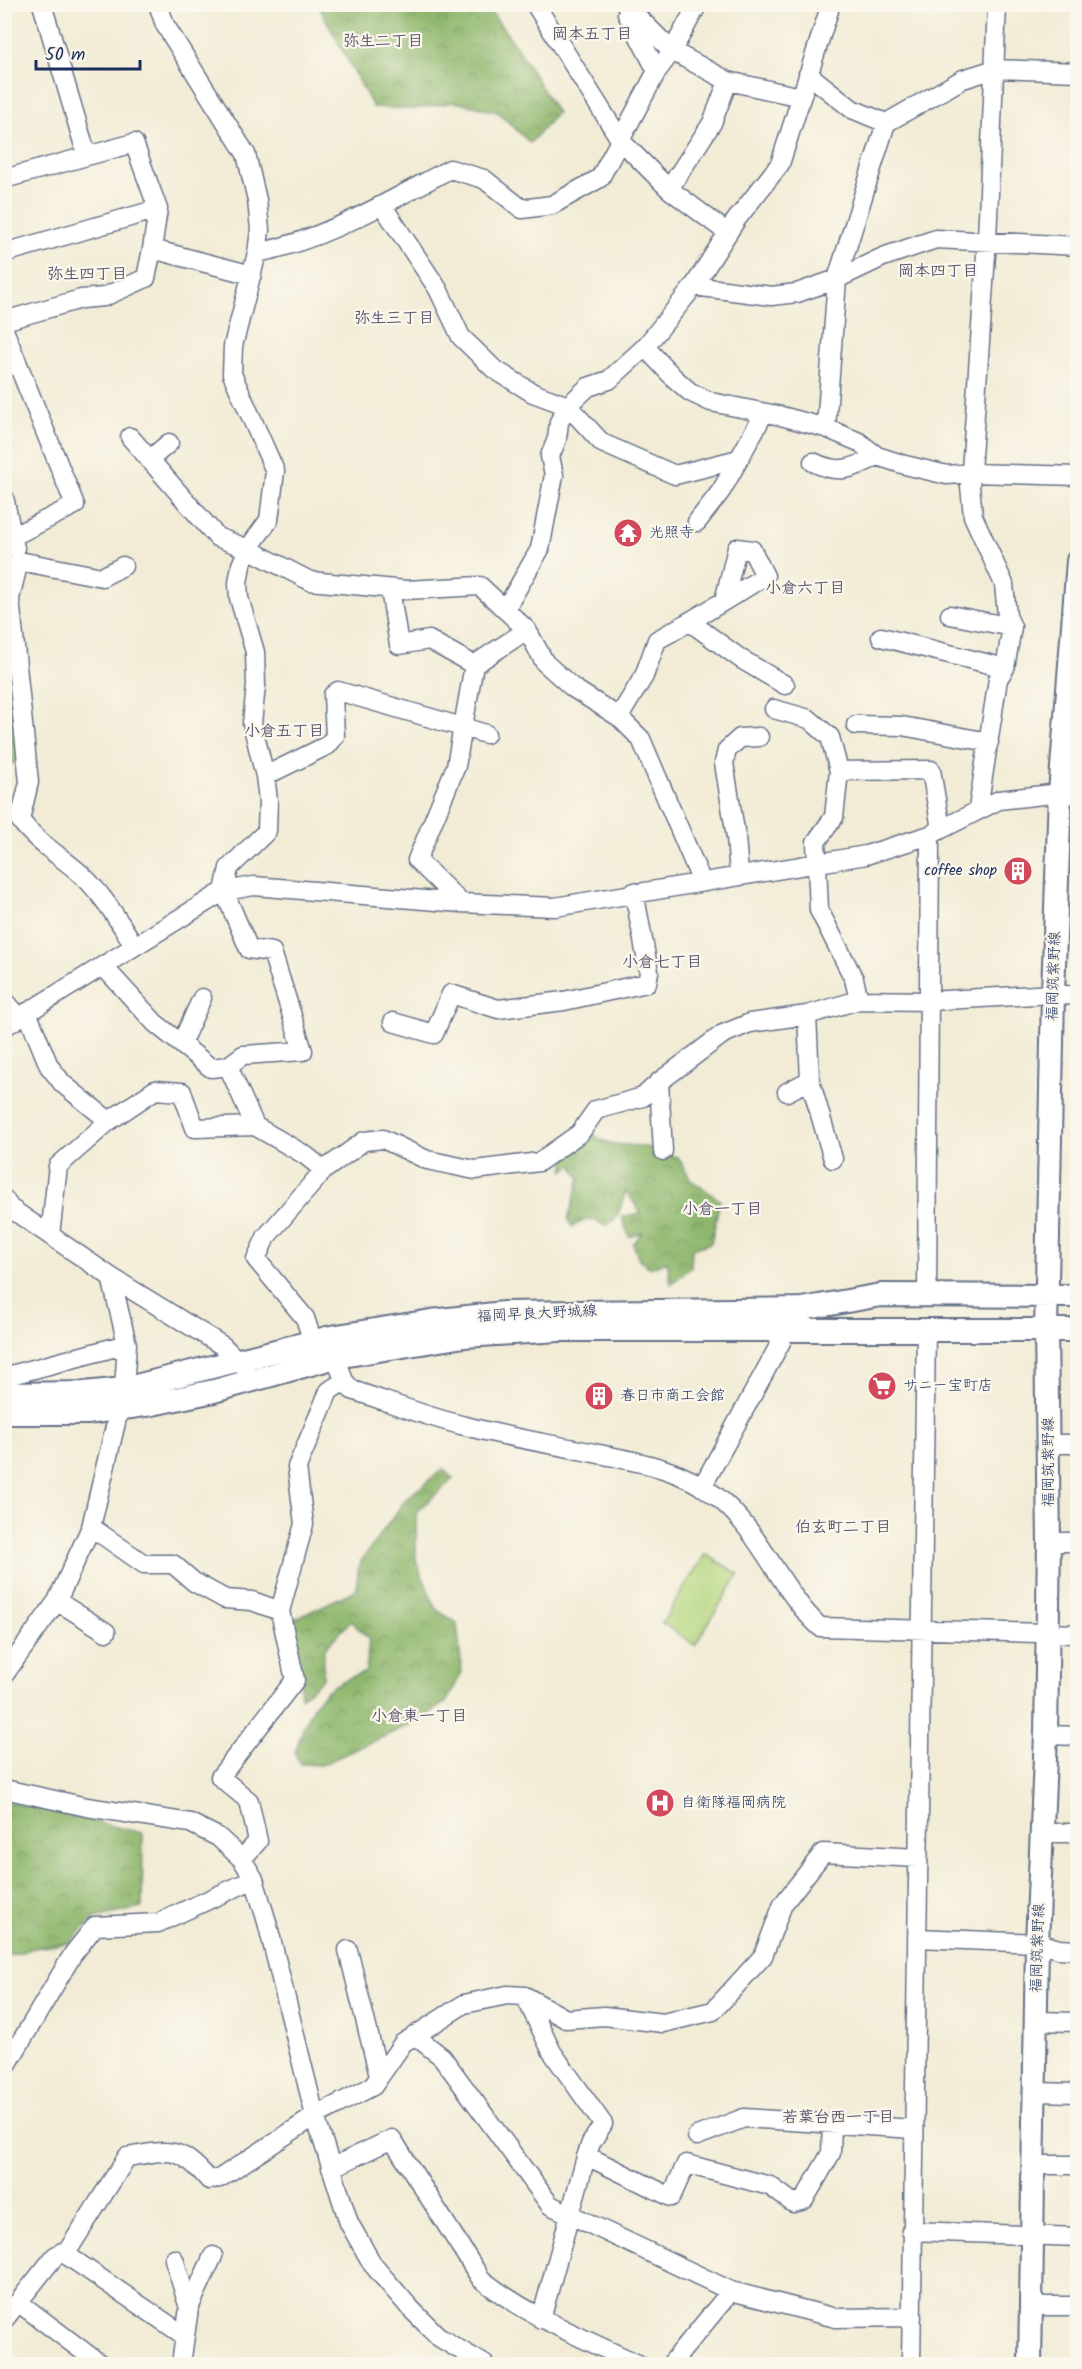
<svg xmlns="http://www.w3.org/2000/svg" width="1082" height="2369" viewBox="0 0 1082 2369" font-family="Kalam,'Klee One',sans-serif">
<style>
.green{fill:#b4d67e;stroke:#68826e;stroke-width:1.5}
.forest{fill:url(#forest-crowns);stroke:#557366;stroke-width:1.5}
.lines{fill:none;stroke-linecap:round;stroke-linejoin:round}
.minor-casing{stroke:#667188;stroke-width:21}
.major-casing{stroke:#667188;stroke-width:26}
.minor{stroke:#fff;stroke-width:18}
.major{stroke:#fff;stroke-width:22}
.labels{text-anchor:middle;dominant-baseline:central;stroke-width:4.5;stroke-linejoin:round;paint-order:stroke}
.poi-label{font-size:15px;fill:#1b2f5e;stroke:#fbf7ec;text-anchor:start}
.street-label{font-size:15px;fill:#1b2f5e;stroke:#fbf7ec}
.neighbourhood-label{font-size:16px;font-weight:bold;fill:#5d5570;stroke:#fbf7ec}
</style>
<defs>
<pattern id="forest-crowns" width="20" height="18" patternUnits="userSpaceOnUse" patternTransform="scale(1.5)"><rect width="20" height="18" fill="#8fb76d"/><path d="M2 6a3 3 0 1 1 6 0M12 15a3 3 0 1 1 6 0" fill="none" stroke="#74955d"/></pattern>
</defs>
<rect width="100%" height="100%" fill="#fbf7ec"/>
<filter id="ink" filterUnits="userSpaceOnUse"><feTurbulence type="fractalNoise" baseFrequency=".0167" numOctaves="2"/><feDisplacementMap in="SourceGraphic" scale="12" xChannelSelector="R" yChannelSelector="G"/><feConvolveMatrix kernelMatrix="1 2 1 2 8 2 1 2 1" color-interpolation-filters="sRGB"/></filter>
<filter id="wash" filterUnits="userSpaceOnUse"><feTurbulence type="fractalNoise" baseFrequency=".008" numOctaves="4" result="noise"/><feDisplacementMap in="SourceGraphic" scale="24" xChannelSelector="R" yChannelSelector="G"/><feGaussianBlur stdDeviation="1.35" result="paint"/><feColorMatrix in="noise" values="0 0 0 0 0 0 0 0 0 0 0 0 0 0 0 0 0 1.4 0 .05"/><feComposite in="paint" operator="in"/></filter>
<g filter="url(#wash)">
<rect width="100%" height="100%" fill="#f2ecd6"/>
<path class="green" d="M705 1554 739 1574 695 1645 662 1623Z"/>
<path class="forest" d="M318 5H486L518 49 557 113 530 143 498 112 455 102 413 109 373 107Z
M4 667 11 679 19 763 5 764Z
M591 1132C608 1150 630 1142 650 1148 660 1151 667 1156 678 1157L691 1180 720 1200 711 1243 692 1249 691 1267 671 1284 667 1261 650 1268 639 1259 633 1244 642 1233 629 1237 622 1217 641 1213 626 1191 617 1217 606 1226 589 1218 572 1227 568 1220 580 1178 572 1165 563 1171 568 1154Z
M443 1469 453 1479 416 1512V1561L436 1609 457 1623 462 1672 447 1701 420 1720 321 1765 300 1764 295 1753C310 1705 316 1688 366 1672L369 1639 351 1621 324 1649 323 1679 301 1697 293 1620 356 1590 359 1564 406 1499Z
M5 1801 143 1833 142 1908 94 1918 69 1943 34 1948 5 1957Z"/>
</g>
<g filter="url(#ink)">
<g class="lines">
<g class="minor-casing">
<path id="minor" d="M42 4 87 156
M535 4 621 141 669 189 728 233
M625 4 672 51 728 81 801 97
M627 14 657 71
M808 74 852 109 886 123 963 79 995 69 1078 72
M4 179 134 143 158 209
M669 189 712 123 728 81
M382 205 438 289 461 337 494 369 533 393 568 406 588 387 609 380 645 347 694 286 736 220 780 164 831 4
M4 253 158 209 152 249
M257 253C327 239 387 202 450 169L484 179 522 209 552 205 600 178 657 71 672 51 698 4
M694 286 771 296 797 293 837 279 883 257 936 239 1078 246
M4 321 81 299 104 297 146 278 152 249 252 275
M4 330 75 505 4 541
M645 347 674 378 690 392 711 402 781 416 826 428 859 442 877 456 905 465 947 475 972 473 1078 476
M826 428 837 279 886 123
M130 437 217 537 248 549 310 581 406 590 480 586 527 630 545 663 573 688 619 717 641 739 702 882
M149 460 169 443
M813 462C839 475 853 469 877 456
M4 497 15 548
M697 522 721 491 739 459
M123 566 102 577 19 561 10 598 29 782 20 820C37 843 61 856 82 875 104 896 118 920 134 945
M390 589 399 645 429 640 474 665
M505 610 540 549 554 475 550 456 557 439 559 422 568 406 602 443 675 475 739 459 764 413
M950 615 1012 627
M690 622 741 659 785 685
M881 637 1005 668
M774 709 809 719 830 737 839 771 834 817 816 842 819 910 854 979 859 1000
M619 717 644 676 657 640C694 620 729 598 765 576L752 550 737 548 724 601
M856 725 902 726 989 742
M839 771 931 770 941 829
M265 776 328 745 335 736 333 695 338 691 486 734
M978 809 998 679 1005 668 1012 627 1007 616 1004 584 973 516 970 486 987 240 997 4
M739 874 736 837 724 763 727 750 740 738 759 737
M461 903 417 860 456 766 474 665 527 630
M103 966 155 1023 211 1068 228 1066
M4 1000 19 1017
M27 1012 49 1066 63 1084 109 1121
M807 1015 810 1080 833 1159
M393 1022 434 1034 451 994 498 1009 564 1001 647 983 649 972 634 892
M4 1027 224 891 229 868 267 831 268 800 265 776 252 723 256 686 255 652 239 598 238 583 241 565 248 549 269 520 275 471 232 374 233 346 257 253 260 230 257 200 246 154 165 25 158 4
M181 1044 202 998
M659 1082 663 1151
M787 1092 810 1080
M324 1170 305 1155 255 1126 228 1066 243 1055 303 1051 272 952 249 949 224 891 254 886 461 903 555 907 866 855 930 835 999 800 1060 793 1078 795
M4 1199 10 1208 111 1277 223 1346 245 1368
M50 1235 58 1166 109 1121 155 1090 182 1092 195 1128 255 1126
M927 1295 930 835
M323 1347 313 1342 305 1318 256 1259 266 1237 324 1170 364 1141 383 1139 427 1160 475 1170 539 1162 580 1133 596 1110 643 1097 659 1082 723 1034 750 1023 807 1015 859 1000 928 1001 1053 994 1078 996
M336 1357 344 1381 352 1390C389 1402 427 1417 465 1426 507 1437 551 1444 594 1453 638 1462 680 1468 716 1496 762 1532 779 1589 820 1627L1078 1634
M4 1377 127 1344
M1049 1444H1078
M702 1487 781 1342 783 1328 790 1319
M91 1527 144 1564H173L194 1582 225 1599 252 1601 280 1611
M1049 1542H1078
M57 1601 106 1632
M4 1675 57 1601 91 1527 124 1389 127 1344 111 1277
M1046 1735 1078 1736
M4 1789 87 1807 190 1823 218 1837 242 1859 254 1879 267 1922 315 2116 349 2223 373 2265 410 2308 440 2338 484 2364
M1041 1833H1078
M242 1859 258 1841 249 1801 220 1777 295 1680 280 1611 304 1524 297 1467 329 1391 344 1381
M917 1938 1037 1943 1059 1949 1078 1950
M348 1950 379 2076
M525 1996 552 2052 603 2124 591 2143 586 2157 541 2319
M1036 2021 1078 2022
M414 2035 442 2057 550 2205 731 2291 836 2318 912 2317
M4 2070 73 1954 95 1926 158 1923 254 1879
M1034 2092 1078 2093
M697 2136 744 2118 914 2129
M587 2156 671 2197 686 2164 770 2186 793 2203 804 2200 831 2153 832 2123
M1034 2165H1078
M331 2168 392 2139 481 2279C528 2316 584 2339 638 2364
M911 2231 1078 2237
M65 2255 127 2157C170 2150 179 2145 209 2180L220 2178 315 2116 373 2086 403 2043 464 2004 507 1995 525 1996 566 2019 604 2016 663 2023 713 2011 763 1956 783 1904 823 1853 918 1858
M174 2259 189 2308 181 2364
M18 2302 100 2364
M1031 2306H1078
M189 2308 213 2256
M4 2320 55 2256 62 2252 185 2336
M671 2364 731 2291
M911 2364 926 1330"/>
</g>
<g class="major-casing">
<path id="major" d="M4 1394 84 1393 124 1389 331 1337 431 1321 504 1313 802 1309 881 1295 1078 1296
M4 1413H87L152 1404 214 1391 336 1357 464 1336 559 1330H1078
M1030 2364 1037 1943 1046 1735 1049 1542 1046 1330 1053 994 1060 793 1078 561"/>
</g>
<use href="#minor" class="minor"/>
<use href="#major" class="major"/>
</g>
</g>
<defs>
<g id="temple-disc" transform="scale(1.5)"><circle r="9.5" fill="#d1495b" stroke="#fbf7ec"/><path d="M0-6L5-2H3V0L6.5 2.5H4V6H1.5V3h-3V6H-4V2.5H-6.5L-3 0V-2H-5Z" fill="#fff"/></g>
<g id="building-disc" transform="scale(1.5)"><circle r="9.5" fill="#d1495b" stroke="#fbf7ec"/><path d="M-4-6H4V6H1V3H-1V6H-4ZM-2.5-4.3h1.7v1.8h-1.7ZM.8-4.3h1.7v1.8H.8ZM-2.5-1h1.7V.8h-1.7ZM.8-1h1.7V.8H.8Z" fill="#fff"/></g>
<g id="supermarket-disc" transform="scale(1.5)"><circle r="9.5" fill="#d1495b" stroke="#fbf7ec"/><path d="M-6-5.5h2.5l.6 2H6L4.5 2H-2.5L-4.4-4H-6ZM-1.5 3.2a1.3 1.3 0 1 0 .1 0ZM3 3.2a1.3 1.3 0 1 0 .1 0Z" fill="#fff"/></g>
<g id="hospital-disc" transform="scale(1.5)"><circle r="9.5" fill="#d1495b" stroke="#fbf7ec"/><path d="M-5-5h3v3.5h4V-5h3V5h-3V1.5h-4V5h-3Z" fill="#fff"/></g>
</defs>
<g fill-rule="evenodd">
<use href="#temple-disc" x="628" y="533"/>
<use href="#building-disc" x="1018" y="871"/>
<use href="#supermarket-disc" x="882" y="1386"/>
<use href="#building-disc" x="599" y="1396"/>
<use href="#hospital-disc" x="660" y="1803"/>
</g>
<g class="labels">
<g class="poi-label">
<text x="649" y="533">光照寺</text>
<text x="997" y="871" text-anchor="end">coffee shop</text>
<text x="903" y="1386">サニー宝町店</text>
<text x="620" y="1396">春日市商工会館</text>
<text x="681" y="1803">自衛隊福岡病院</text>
</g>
<g class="street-label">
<text transform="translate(1054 976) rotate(-88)">福岡筑紫野線</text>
<text transform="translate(537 1314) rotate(-3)">福岡早良大野城線</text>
<text transform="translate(1049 1462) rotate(-90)">福岡筑紫野線</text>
<text transform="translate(1038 1948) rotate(-88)">福岡筑紫野線</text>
</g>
<g class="neighbourhood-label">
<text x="592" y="34">岡本五丁目</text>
<text x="383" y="41">弥生二丁目</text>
<text x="938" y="271">岡本四丁目</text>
<text x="87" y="274">弥生四丁目</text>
<text x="394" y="318">弥生三丁目</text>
<text x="805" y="588">小倉六丁目</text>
<text x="284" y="731">小倉五丁目</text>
<text x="662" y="962">小倉七丁目</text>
<text x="722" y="1209">小倉一丁目</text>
<text x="843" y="1527">伯玄町二丁目</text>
<text x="419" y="1716">小倉東一丁目</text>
<text x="838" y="2117">若葉台西一丁目</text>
</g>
</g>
<rect width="1082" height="2369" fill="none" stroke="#fbf7ec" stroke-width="24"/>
<path d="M36 60v9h104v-9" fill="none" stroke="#1b2f5e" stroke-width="3"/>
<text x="45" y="60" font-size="18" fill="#1b2f5e" stroke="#fbf7ec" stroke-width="4.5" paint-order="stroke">50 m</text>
</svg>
